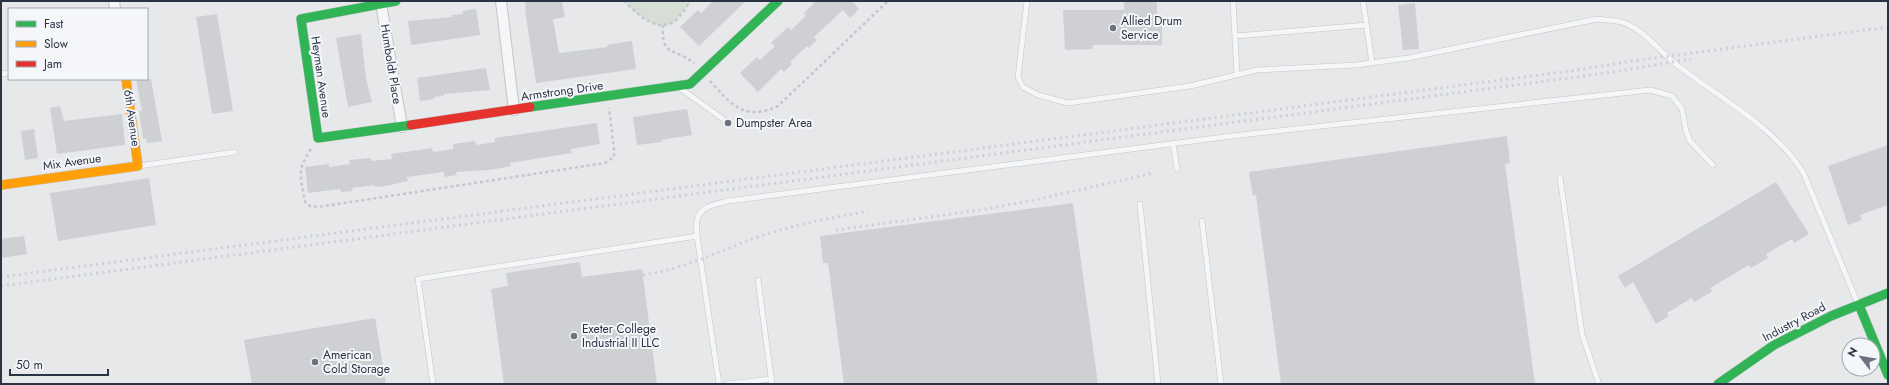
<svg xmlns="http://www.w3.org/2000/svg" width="1889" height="385" viewBox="0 0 1889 385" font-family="Jost,sans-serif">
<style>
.green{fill:#d6ded6}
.building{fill:#ced0d3}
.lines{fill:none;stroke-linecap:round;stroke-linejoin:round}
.lane-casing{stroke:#c4c6c8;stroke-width:6}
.street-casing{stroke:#c4c6c8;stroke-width:12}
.fast-casing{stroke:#c4c6c8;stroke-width:10}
.slow-casing{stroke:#c4c6c8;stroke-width:10}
.jam-casing{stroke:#c4c6c8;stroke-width:10}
.path{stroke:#c5c6ca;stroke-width:2.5;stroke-dasharray:3 3;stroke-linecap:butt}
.lane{stroke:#f5f6f7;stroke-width:5}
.street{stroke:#f5f6f7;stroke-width:10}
.fast{stroke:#30b455;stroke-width:9}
.slow{stroke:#ff9f0a;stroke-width:9}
.jam{stroke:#e5322d;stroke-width:9}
.rail{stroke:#cecfd2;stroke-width:3;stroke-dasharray:2 4;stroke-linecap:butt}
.poi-dot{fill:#6c737f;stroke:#f4f6f9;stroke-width:1.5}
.labels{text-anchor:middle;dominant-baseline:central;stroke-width:4;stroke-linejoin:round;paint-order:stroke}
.poi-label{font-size:12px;fill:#2b3445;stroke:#f4f6f9;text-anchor:start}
.street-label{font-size:12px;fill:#2b3445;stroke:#f4f6f9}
</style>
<rect width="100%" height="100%" fill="#e6e8ea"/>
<path class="green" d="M624 1H691C686 7 681 16 675 21 656 34 637 13 624 1Z"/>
<path class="building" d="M525 1H562L565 17 553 19 559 53 607 47V45L632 41 636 69 536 83 525 10H526Z
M713 1H746L699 46 680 27 698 10 701 13Z
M816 1H852L859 9 850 18 843 10 814 37 817 40 809 48 807 46 790 62 792 64 784 72 781 69 758 92 740 73 757 57 760 60 775 46 771 43 788 27 791 30 806 16 804 13Z
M1124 1H1157V19H1162V45H1093V49L1065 50 1063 10H1124Z
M1415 3 1419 49 1403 50 1398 5Z
M476 9 480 35 411 45 408 21 452 17V15L463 14V11Z
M217 14 233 111 212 114 196 17Z
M361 34 366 79 372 102 348 107 336 38Z
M486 68 490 90 444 94V96L434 97V99L420 101 417 78Z
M136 79H151L162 141 147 143 146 138 143 139 139 111H142Z
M60 106 64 121 122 114 125 145 57 154 50 108Z
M687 109 692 135 661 140 662 142 637 145 633 117Z
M597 123 600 144 571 149 572 153 510 163 511 166 490 170 456 172 457 175 444 177V172L407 177 408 181 386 186 375 187 374 185 352 188 353 191 341 192 340 189 308 193 305 167 329 164V167L350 164 349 160 371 158V161L392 159 391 154 432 148 433 152 453 149V144L475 141 476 145 495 142V138Z
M34 129 38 158 25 160 21 131Z
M1507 136 1510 163 1505 164 1535 384H1281L1256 195 1253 196 1249 172Z
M1888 145V205L1860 215 1862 220 1848 225 1828 166Z
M149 178 156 225 58 241 50 193Z
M1776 182 1809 234 1794 243 1792 239 1766 254 1768 258 1751 268 1749 265 1710 288 1713 291 1694 302 1692 298 1667 313 1669 316 1656 324 1633 282 1625 288 1618 276Z
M1073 203 1098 384H844L828 263H823L820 236Z
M24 236 27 254 1 258V239Z
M580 262 582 277 642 269 657 384H504L491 289 508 286 506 273Z
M375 318 386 384H252L244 340Z"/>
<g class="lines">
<g class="lane-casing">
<path id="lane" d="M1027 1 1018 77 1023 87 1038 95 1068 103 1190 86 1257 70 1356 65 1408 58 1597 19C1606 20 1617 20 1625 23 1646 32 1659 51 1677 65 1718 97 1777 128 1804 174L1858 304
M1233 1 1237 75
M1363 1 1372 63
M1235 36 1367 25
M1 74 9 73
M680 88 723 119
M1173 143 1177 169
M139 166 235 152
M1560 177 1582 334 1599 384
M1140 204 1158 384
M1202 221 1221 384
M697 236C697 231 696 224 697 220 700 206 717 204 728 201L1232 136 1650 90 1672 96 1682 109 1686 131 1690 141 1713 165
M758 280 772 384
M433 384 418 279 697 236 719 384
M727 384 771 379"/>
</g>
<g class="street-casing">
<path id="street" d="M114 1 115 9
M501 1 514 110
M381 4 402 127"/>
</g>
<g class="fast-casing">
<path id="fast" d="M396 1 301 19 318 138 411 125
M530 107 690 84 778 1
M1859 305 1888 375
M1718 384 1774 345 1831 316 1888 293"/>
</g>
<g class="slow-casing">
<path id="slow" d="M1 185 138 166 126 79"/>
</g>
<g class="jam-casing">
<path id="jam" d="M411 125 530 107"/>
</g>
<path class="path" d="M624 1C637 13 656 34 675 21 681 16 686 7 691 1
M663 25C661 59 675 46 694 64
M710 81C731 104 744 122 778 106L888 1
M311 149C296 171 301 177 305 202L310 206 318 207 605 163 614 157V149L609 108"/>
<use href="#lane" class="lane"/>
<use href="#street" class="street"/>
<use href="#fast" class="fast"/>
<use href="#slow" class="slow"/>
<use href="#jam" class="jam"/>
<path class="rail" d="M836 230 980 210 1030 201 1154 173
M643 275C685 269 721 250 761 236 796 224 832 218 868 211
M1 277 1577 70 1625 62 1888 27
M1 286 1614 72 1691 59"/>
</g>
<g class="poi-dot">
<circle cx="1113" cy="28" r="4"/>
<circle cx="728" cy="123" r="4"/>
<circle cx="574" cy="336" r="4"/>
<circle cx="315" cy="362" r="4"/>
</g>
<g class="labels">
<g class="poi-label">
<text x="1121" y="21">Allied Drum<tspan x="1121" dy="14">Service</tspan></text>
<text x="736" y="123">Dumpster Area</text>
<text x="582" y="329">Exeter College<tspan x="582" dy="14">Industrial II LLC</tspan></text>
<text x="323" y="355">American<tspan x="323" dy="14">Cold Storage</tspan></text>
</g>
<g class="street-label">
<text transform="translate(391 64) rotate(81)">Humboldt Place</text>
<text transform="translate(321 77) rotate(82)">Heyman Avenue</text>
<text transform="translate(562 91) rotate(-8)">Armstrong Drive</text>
<text transform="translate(132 118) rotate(82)">6th Avenue</text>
<text transform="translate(72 162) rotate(-8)">Mix Avenue</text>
<text transform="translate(1794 322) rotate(-28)">Industry Road</text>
</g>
</g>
<rect width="1889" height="385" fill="none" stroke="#2b3445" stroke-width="4"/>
<rect x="8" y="8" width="140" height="72" fill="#f4f6f9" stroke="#a4a8b1"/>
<rect x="16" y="21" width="20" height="6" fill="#30b455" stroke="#a4a8b1"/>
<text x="44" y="28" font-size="12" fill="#2b3445">Fast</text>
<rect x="16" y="41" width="20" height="6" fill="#ff9f0a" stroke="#a4a8b1"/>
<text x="44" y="48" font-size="12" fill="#2b3445">Slow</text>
<rect x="16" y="61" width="20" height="6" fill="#e5322d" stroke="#a4a8b1"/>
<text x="44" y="68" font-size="12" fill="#2b3445">Jam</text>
<g transform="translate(1861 357) rotate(301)"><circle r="19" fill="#f4f6f9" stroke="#a4a8b1"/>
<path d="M0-3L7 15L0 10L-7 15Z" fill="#6c737f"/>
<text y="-6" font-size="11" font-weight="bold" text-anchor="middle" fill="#2b3445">N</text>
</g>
<path d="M10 369v6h98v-6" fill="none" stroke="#2b3445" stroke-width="2"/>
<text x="16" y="369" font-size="12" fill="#2b3445" stroke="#f4f6f9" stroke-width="3" paint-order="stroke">50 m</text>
</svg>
